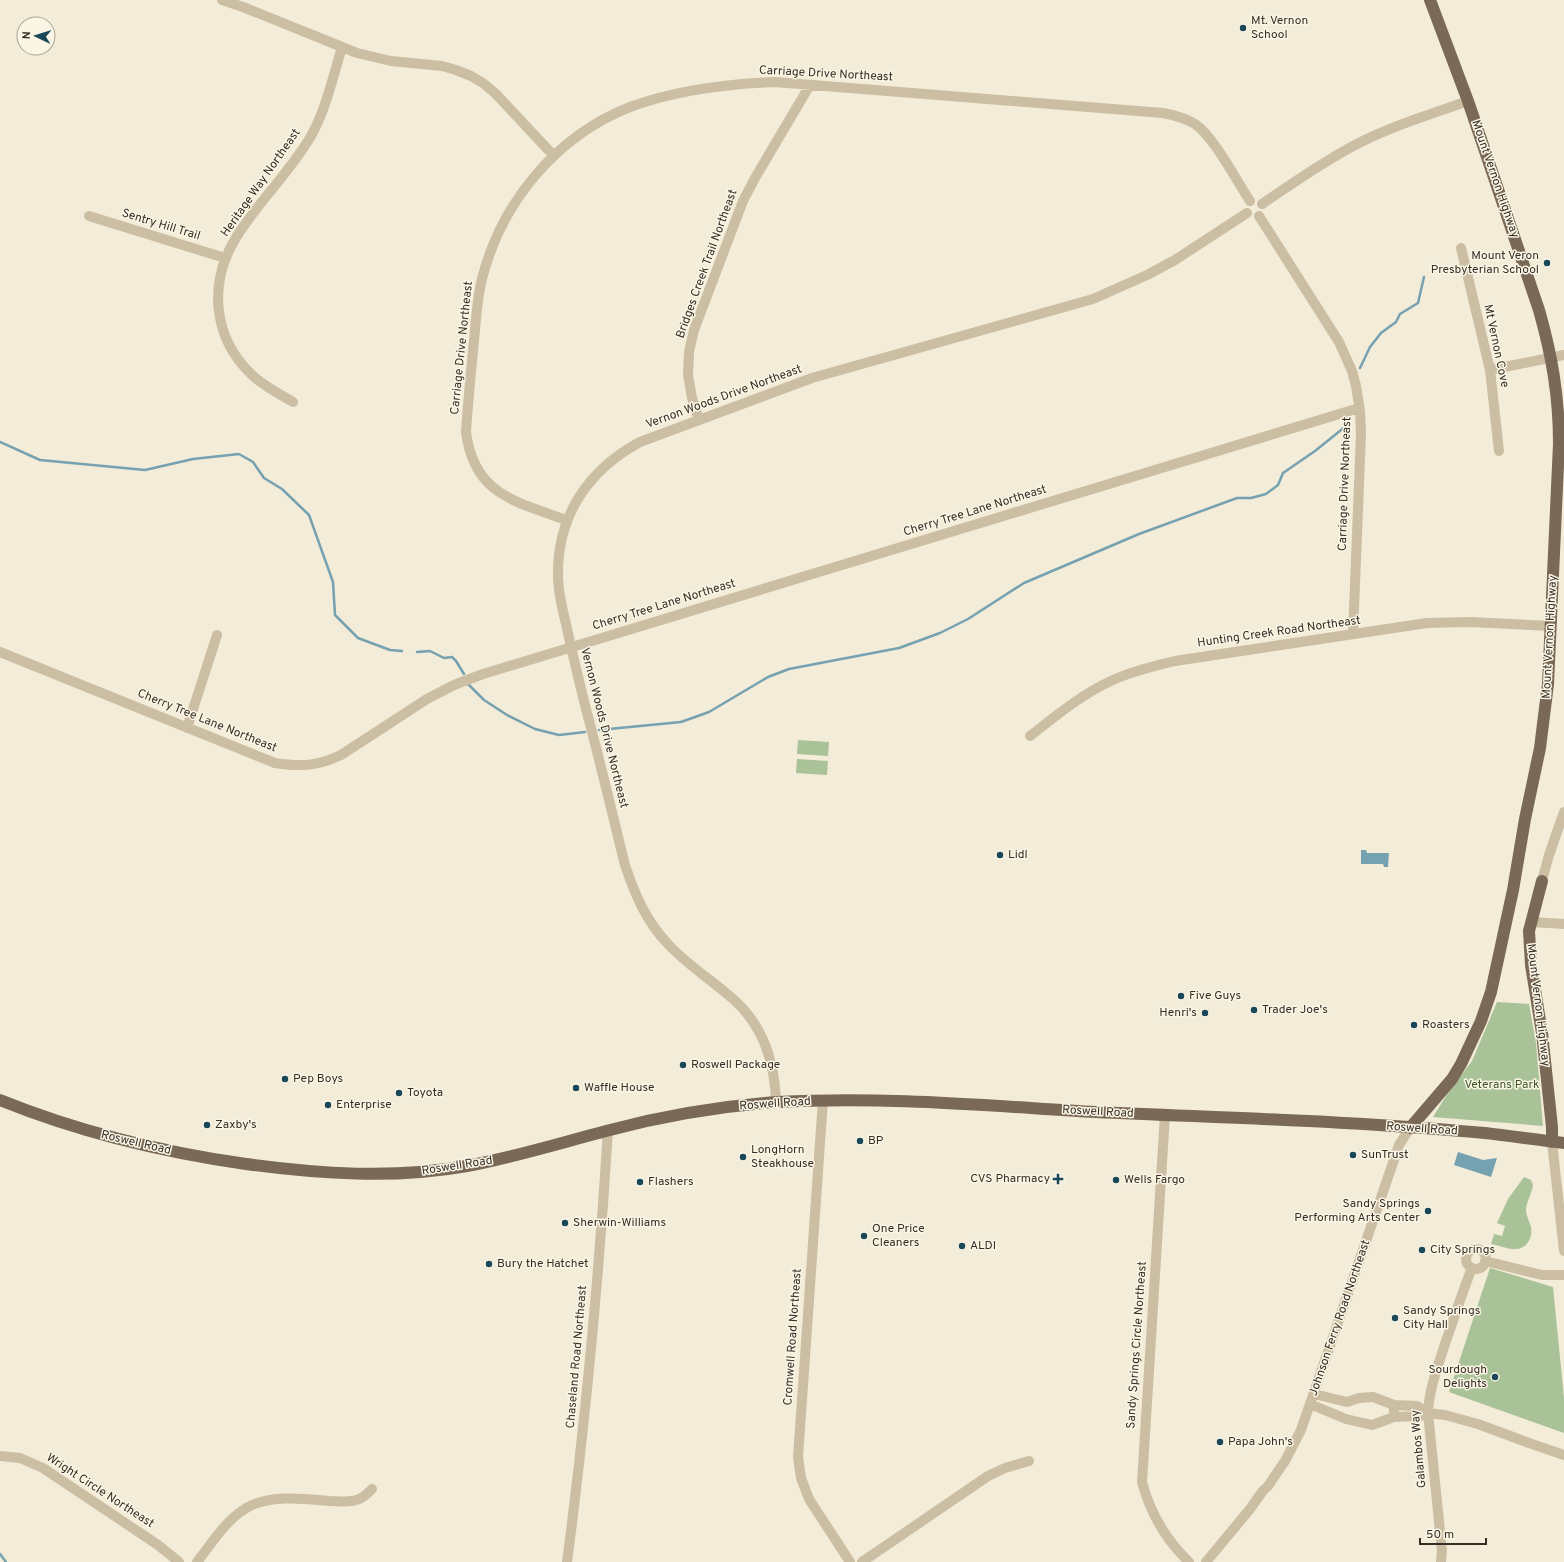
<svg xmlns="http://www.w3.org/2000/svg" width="1564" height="1562" viewBox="0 0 1564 1562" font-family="Overpass,sans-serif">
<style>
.green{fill:#aac297}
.water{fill:#75a1b1}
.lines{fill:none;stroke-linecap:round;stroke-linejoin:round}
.stream{stroke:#75a1b1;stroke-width:2.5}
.minor{stroke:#cbbea3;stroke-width:10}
.major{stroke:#796956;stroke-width:12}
.poi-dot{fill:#194759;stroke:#faf5e4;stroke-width:1.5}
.labels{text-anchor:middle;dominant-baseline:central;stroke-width:3;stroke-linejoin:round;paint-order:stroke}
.poi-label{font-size:12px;fill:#362e26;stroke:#faf5e4;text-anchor:start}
.street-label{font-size:12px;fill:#362e26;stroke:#faf5e4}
.park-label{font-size:12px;fill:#3b5528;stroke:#faf5e4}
</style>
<rect width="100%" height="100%" fill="#f3ecd8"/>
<path class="green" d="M798 740 829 742 828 756 797 754Z
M797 759 828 761 827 775 796 773Z
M1497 1002 1529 1004 1536 1043 1543 1126 1433 1117 1446 1096 1472 1061Z
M1524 1177 1531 1180 1533 1185C1532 1193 1527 1200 1526 1209 1526 1216 1529 1220 1531 1227 1533 1237 1527 1249 1516 1249 1509 1250 1499 1245 1491 1244L1494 1234 1502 1236 1505 1226 1497 1223 1508 1199Z
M1490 1268 1553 1287 1564 1398V1433L1449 1392Z"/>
<path class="water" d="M1361 850H1366L1367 853H1389L1388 867H1384L1383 864H1361Z
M1458 1152 1483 1160 1497 1158 1491 1177 1454 1165Z"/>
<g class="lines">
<path class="stream" d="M1360 368 1370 347 1381 333 1396 322 1400 314 1418 303 1424 277
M0 442 40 460 145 470 193 459 239 454 253 462 264 478 282 489 309 515 333 582 335 615 358 638 390 650 402 651
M417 652 430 651 444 658 452 657 456 661 464 674
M468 684 484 700 507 715 535 729 559 735 585 732
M599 730 681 722 709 712 768 677 789 669 899 648 940 633 968 619 1024 583 1139 534 1237 498H1251L1266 494 1278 485 1283 473 1315 451 1346 426
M0 1554 6 1562"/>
<path class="minor" d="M222 0 243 7 357 53 391 61 442 66 456 70 471 76 483 83 496 94 554 156
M1262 204C1293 183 1324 161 1357 144 1392 126 1431 114 1468 101
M89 216 225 258
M1259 216 1339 342 1352 371 1356 386 1360 411 1361 434 1353 634
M1461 248 1490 370 1499 451
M1490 370 1564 355
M293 402C279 394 264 386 252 375 212 337 208 282 237 236 259 201 290 172 311 136 326 109 333 77 342 47
M699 420 692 398 688 375 689 352 694 330 743 201 755 178 810 85
M566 520C515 501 474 495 466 432 468 401 471 371 474 341 476 320 477 299 482 279 501 203 556 136 630 107 676 90 727 84 775 82L1163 113C1174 115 1185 118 1195 124 1214 137 1236 180 1250 201
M0 652 275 763C301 767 318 766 341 755L427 699 454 685 483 674 1359 408
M187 728 217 635
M1030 736C1057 715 1082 694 1113 680 1133 671 1154 666 1175 661L1427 623 1470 622 1551 626
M1542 881 1549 855 1564 812
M1532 922 1564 924
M823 1100 798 1457 801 1478 809 1499 850 1562
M776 1103C775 1063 764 1026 733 999 712 980 687 965 668 944 646 921 635 895 625 865 612 813 600 761 586 709 579 681 572 652 566 624 562 608 558 592 558 576 557 516 588 470 640 442L812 378 1093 299 1147 275 1175 260 1247 213
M1165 1115 1142 1482C1150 1512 1166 1540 1189 1562
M1552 1142 1564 1251
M1466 1259a10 10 0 1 1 20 0a10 10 0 1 1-20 0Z
M1485 1261 1542 1275H1564
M1314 1394 1347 1402 1359 1398 1373 1397 1394 1405V1412
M1310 1404 1346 1419 1372 1425 1394 1417 1420 1416 1428 1413
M1394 1405 1417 1406 1428 1413 1445 1415 1478 1424 1529 1443 1564 1455
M0 1456 20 1458 43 1468 158 1545 179 1562
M197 1562C213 1542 228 1516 252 1505 276 1495 305 1499 330 1501 337 1501 345 1502 352 1501 361 1500 366 1495 372 1489
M567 1562C586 1418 599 1275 608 1130
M862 1562 988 1476 1005 1468 1029 1461
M1206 1562 1250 1509 1262 1492 1268 1486 1285 1461 1301 1430 1396 1154 1399 1145 1410 1128
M1441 1562 1442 1551 1428 1413C1429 1389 1438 1366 1445 1344 1454 1318 1462 1293 1472 1268"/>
<path class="major" d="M1542 881 1529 931 1531 965 1542 1033 1552 1127V1142
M0 1100C79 1132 162 1152 246 1164 319 1174 394 1179 467 1166 515 1157 560 1143 606 1131 662 1116 721 1106 778 1102 884 1096 991 1106 1096 1112 1226 1118 1356 1121 1485 1133 1511 1136 1538 1140 1564 1143
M1410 1128 1452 1079 1461 1064 1481 1021 1491 992 1513 890 1525 819 1540 748 1548 684 1559 444C1559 396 1552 356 1539 310L1468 101 1430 0"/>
</g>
<g class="poi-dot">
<circle cx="1243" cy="28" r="4"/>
<circle cx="1547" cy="263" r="4"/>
<circle cx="1000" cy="855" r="4"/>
<circle cx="1181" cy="996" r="4"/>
<circle cx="1254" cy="1010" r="4"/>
<circle cx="1205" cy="1013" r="4"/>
<circle cx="1414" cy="1025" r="4"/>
<circle cx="683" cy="1065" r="4"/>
<circle cx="285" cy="1079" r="4"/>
<circle cx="576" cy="1088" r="4"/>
<circle cx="399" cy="1093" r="4"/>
<circle cx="328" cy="1105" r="4"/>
<circle cx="207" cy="1125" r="4"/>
<circle cx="860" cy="1141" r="4"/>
<circle cx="1353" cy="1155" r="4"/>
<circle cx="743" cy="1157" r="4"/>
<path d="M1056 1173h4v4h4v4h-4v4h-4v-4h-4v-4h4z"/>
<circle cx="1116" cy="1180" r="4"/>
<circle cx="640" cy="1182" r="4"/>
<circle cx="1428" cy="1211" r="4"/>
<circle cx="565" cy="1223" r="4"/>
<circle cx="864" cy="1236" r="4"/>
<circle cx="962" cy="1246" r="4"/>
<circle cx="1422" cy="1250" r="4"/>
<circle cx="489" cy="1264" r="4"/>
<circle cx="1395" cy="1318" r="4"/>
<circle cx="1495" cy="1377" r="4"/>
<circle cx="1220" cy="1442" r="4"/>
</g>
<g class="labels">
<g class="poi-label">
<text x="1251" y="21">Mt. Vernon<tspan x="1251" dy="14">School</tspan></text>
<text x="1539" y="256" text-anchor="end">Mount Veron<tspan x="1539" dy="14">Presbyterian School</tspan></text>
<text x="1008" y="855">Lidl</text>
<text x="1189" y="996">Five Guys</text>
<text x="1262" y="1010">Trader Joe's</text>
<text x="1197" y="1013" text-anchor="end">Henri's</text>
<text x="1422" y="1025">Roasters</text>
<text x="691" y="1065">Roswell Package</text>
<text x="293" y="1079">Pep Boys</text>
<text x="584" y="1088">Waffle House</text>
<text x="407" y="1093">Toyota</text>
<text x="336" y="1105">Enterprise</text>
<text x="215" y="1125">Zaxby's</text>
<text x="868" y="1141">BP</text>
<text x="751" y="1150">LongHorn<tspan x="751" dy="14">Steakhouse</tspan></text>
<text x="1361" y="1155">SunTrust</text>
<text x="1050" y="1179" text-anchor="end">CVS Pharmacy</text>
<text x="1124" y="1180">Wells Fargo</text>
<text x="648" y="1182">Flashers</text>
<text x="1420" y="1204" text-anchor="end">Sandy Springs<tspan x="1420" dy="14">Performing Arts Center</tspan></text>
<text x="573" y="1223">Sherwin-Williams</text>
<text x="872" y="1229">One Price<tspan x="872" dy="14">Cleaners</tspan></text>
<text x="970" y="1246">ALDI</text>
<text x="1430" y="1250">City Springs</text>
<text x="497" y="1264">Bury the Hatchet</text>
<text x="1403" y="1311">Sandy Springs<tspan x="1403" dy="14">City Hall</tspan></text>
<text x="1487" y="1370" text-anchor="end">Sourdough<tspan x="1487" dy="14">Delights</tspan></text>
<text x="1228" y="1442">Papa John's</text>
</g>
<g class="street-label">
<text transform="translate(826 74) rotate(3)">Carriage Drive Northeast</text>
<text transform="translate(1495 179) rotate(71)">Mount Vernon Highway</text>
<text transform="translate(261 183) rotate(-55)">Heritage Way Northeast</text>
<text transform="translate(161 225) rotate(17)">Sentry Hill Trail</text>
<text transform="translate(707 264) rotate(-70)">Bridges Creek Trail Northeast</text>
<text transform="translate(1496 346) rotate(78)">Mt Vernon Cove</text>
<text transform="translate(462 348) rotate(-84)">Carriage Drive Northeast</text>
<text transform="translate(724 397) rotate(-20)">Vernon Woods Drive Northeast</text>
<text transform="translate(1345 484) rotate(-88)">Carriage Drive Northeast</text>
<text transform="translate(975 511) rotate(-17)">Cherry Tree Lane Northeast</text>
<text transform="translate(664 605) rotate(-17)">Cherry Tree Lane Northeast</text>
<text transform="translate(1279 632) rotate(-8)">Hunting Creek Road Northeast</text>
<text transform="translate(1550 637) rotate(-87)">Mount Vernon Highway</text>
<text transform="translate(207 721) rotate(22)">Cherry Tree Lane Northeast</text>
<text transform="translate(604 728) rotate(76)">Vernon Woods Drive Northeast</text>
<text transform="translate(1538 1005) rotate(83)">Mount Vernon Highway</text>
<text transform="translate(775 1104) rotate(-4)">Roswell Road</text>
<text transform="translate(1098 1112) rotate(3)">Roswell Road</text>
<text transform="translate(1422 1129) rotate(4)">Roswell Road</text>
<text transform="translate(136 1143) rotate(13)">Roswell Road</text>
<text transform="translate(457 1166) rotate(-9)">Roswell Road</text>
<text transform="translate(1340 1318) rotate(-71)">Johnson Ferry Road Northeast</text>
<text transform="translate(793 1337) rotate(-86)">Cromwell Road Northeast</text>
<text transform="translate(1137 1345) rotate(-86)">Sandy Springs Circle Northeast</text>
<text transform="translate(577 1357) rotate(-85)">Chaseland Road Northeast</text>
<text transform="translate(1419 1449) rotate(-95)">Galambos Way</text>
<text transform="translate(100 1491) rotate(33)">Wright Circle Northeast</text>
</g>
<g class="park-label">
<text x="1502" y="1085">Veterans Park</text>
</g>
</g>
<g transform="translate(36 36) rotate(274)"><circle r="19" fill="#faf5e4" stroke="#aca598"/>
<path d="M0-3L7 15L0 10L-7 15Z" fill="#194759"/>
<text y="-6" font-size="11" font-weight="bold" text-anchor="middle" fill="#362e26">N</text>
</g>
<path d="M1420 1538v6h66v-6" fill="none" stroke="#362e26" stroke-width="2"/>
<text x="1426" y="1538" font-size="12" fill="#362e26" stroke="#faf5e4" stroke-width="3" paint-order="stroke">50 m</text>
</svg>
